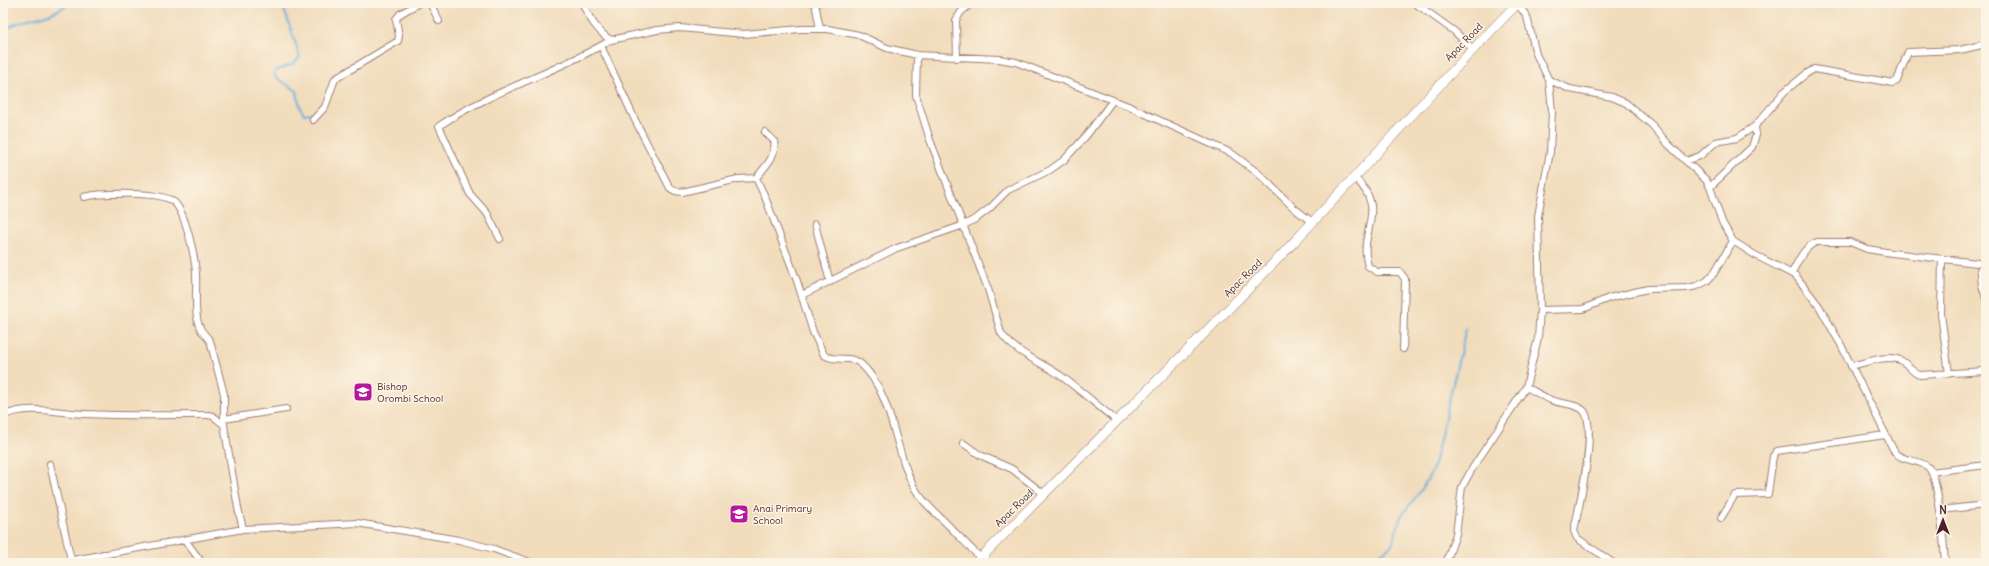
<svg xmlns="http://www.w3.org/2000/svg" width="1989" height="566" viewBox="0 0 1989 566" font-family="Delius,sans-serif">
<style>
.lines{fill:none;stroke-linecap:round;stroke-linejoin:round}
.stream{stroke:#66addd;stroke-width:2}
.street-casing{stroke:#9e7e73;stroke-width:8}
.secondary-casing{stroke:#9e7e73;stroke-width:10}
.street{stroke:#fff;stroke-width:6}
.secondary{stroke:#fff;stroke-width:9}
.labels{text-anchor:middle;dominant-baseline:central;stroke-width:3;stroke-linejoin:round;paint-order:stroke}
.street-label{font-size:10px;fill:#4a1f2b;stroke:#fcf5e5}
.poi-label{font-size:10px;fill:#4a1f2b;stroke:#fcf5e5;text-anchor:start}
</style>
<rect width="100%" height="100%" fill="#fcf5e5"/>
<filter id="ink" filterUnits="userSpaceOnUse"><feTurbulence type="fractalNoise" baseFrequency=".025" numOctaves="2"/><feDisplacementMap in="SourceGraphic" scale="8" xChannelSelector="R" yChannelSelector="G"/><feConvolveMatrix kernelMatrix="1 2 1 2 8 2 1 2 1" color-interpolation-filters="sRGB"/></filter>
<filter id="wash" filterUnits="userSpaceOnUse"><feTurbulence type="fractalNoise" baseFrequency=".012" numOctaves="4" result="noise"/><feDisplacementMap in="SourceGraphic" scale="16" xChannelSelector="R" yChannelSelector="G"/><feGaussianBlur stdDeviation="0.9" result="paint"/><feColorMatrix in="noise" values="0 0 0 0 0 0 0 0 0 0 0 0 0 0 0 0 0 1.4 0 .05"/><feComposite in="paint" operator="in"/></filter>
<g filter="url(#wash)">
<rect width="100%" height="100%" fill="#f1dcbb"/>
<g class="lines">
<path class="stream" d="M282 3 300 57 293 64 275 71V77L297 91 300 108 304 114 312 113
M3 30 20 22 48 15 72 3
M1367 563 1392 545 1401 516 1422 489 1433 469 1466 328"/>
</g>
</g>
<g filter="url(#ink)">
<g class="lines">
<g class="street-casing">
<path id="street" d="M430 3 439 21
M582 3C589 17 597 32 611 40L657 30 680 28 744 34 801 29H828L859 35 887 48 917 55 999 59 1016 62 1128 106 1231 153 1258 173 1295 209 1312 222
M815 3 820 29
M1415 3 1454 31 1473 49
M601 46 635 120 670 188 675 191 682 192 738 179 756 178 765 197 797 281 813 332 824 355C836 363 849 354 861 364 893 393 894 451 914 487 922 502 935 512 946 523 958 535 969 547 981 558
M917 55 916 95 930 140 988 289 1001 333C1016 354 1042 362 1061 376 1080 390 1098 406 1117 421
M957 58 956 20 961 12 972 3
M1549 80 1570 89 1612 97 1626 103 1652 125 1668 144 1706 180 1710 187 1722 222 1733 241 1755 255 1796 276 1819 306 1840 343 1895 453C1904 462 1919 459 1928 467 1939 477 1944 546 1945 563
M313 120 325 107 335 79 398 41 399 36 396 19 400 14 419 3
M1686 161 1700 156 1716 142 1737 138 1755 126 1784 92 1806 74 1814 69 1893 83 1897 81 1908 52 1960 50 1986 44
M1354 177C1390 210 1357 231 1368 266L1377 272H1400L1405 279 1403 349
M756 178C765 167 777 156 774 141L765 132
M1710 187 1752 147 1756 135 1755 126
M84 197C100 193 162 191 174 202 186 213 195 258 196 274 197 291 194 307 198 323L201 330 210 341 224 394V425L238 508 243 529
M815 224 830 282
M500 239 487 213 470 194 439 126C492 90 556 73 611 40
M1942 259 1941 314 1949 374
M1980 264 1982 285 1986 299
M1792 272C1799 261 1803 247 1817 242H1850L1867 249 1892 253 1986 264
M802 295 897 248 964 225 977 218 990 208 1008 190 1050 170 1064 160 1086 136 1113 100
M1540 310 1583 309 1609 298 1630 293 1648 289 1687 288 1697 286 1707 281 1714 273 1733 241
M1851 366C1865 363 1887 354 1900 360 1908 363 1911 373 1920 375L1986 371
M1526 387C1534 391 1542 396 1551 400 1560 404 1575 403 1583 410 1599 425 1578 510 1574 531L1577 538 1613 563
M3 416C28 404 58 413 85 414 126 416 167 415 208 415L213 416 224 425
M224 419 286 409
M963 443 980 455 1012 469 1044 494
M50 464 71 560
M1931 472 1986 465
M1940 510 1986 505
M1721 518 1735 495 1768 494 1773 456 1777 451 1885 435
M185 540 202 563
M103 554 105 563
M57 563 243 529 357 523 459 540 494 549 532 563
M1446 563 1456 534 1462 487 1472 469 1526 387 1538 338 1540 310 1538 216 1550 152 1552 111 1549 80 1536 54 1527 17 1518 4"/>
</g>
<g class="secondary-casing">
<path id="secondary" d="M976 563C1081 455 1189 351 1293 243 1369 163 1441 81 1518 3"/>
</g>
<use href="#street" class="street"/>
<use href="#secondary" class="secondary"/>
</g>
</g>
<defs>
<g id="school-square" transform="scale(1)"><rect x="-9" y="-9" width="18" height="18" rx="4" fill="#b5179e" stroke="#fcf5e5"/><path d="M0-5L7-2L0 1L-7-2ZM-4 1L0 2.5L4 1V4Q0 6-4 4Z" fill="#fff"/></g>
</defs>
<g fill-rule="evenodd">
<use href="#school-square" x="363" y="392"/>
<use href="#school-square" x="739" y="514"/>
</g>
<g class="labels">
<g class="street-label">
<text transform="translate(1464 42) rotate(-46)">Apac Road</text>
<text transform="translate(1243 278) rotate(-45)">Apac Road</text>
<text transform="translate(1014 508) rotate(-44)">Apac Road</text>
</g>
<g class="poi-label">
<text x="377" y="386">Bishop<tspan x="377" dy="12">Orombi School</tspan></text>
<text x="753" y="508">Anai Primary<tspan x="753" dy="12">School</tspan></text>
</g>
</g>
<rect width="1989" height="566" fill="none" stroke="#fcf5e5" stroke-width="16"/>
<g transform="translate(1943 520)" stroke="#fcf5e5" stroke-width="3" paint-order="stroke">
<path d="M0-3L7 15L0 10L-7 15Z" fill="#4a1f2b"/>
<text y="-6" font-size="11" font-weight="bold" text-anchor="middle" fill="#4a1f2b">N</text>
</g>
</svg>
